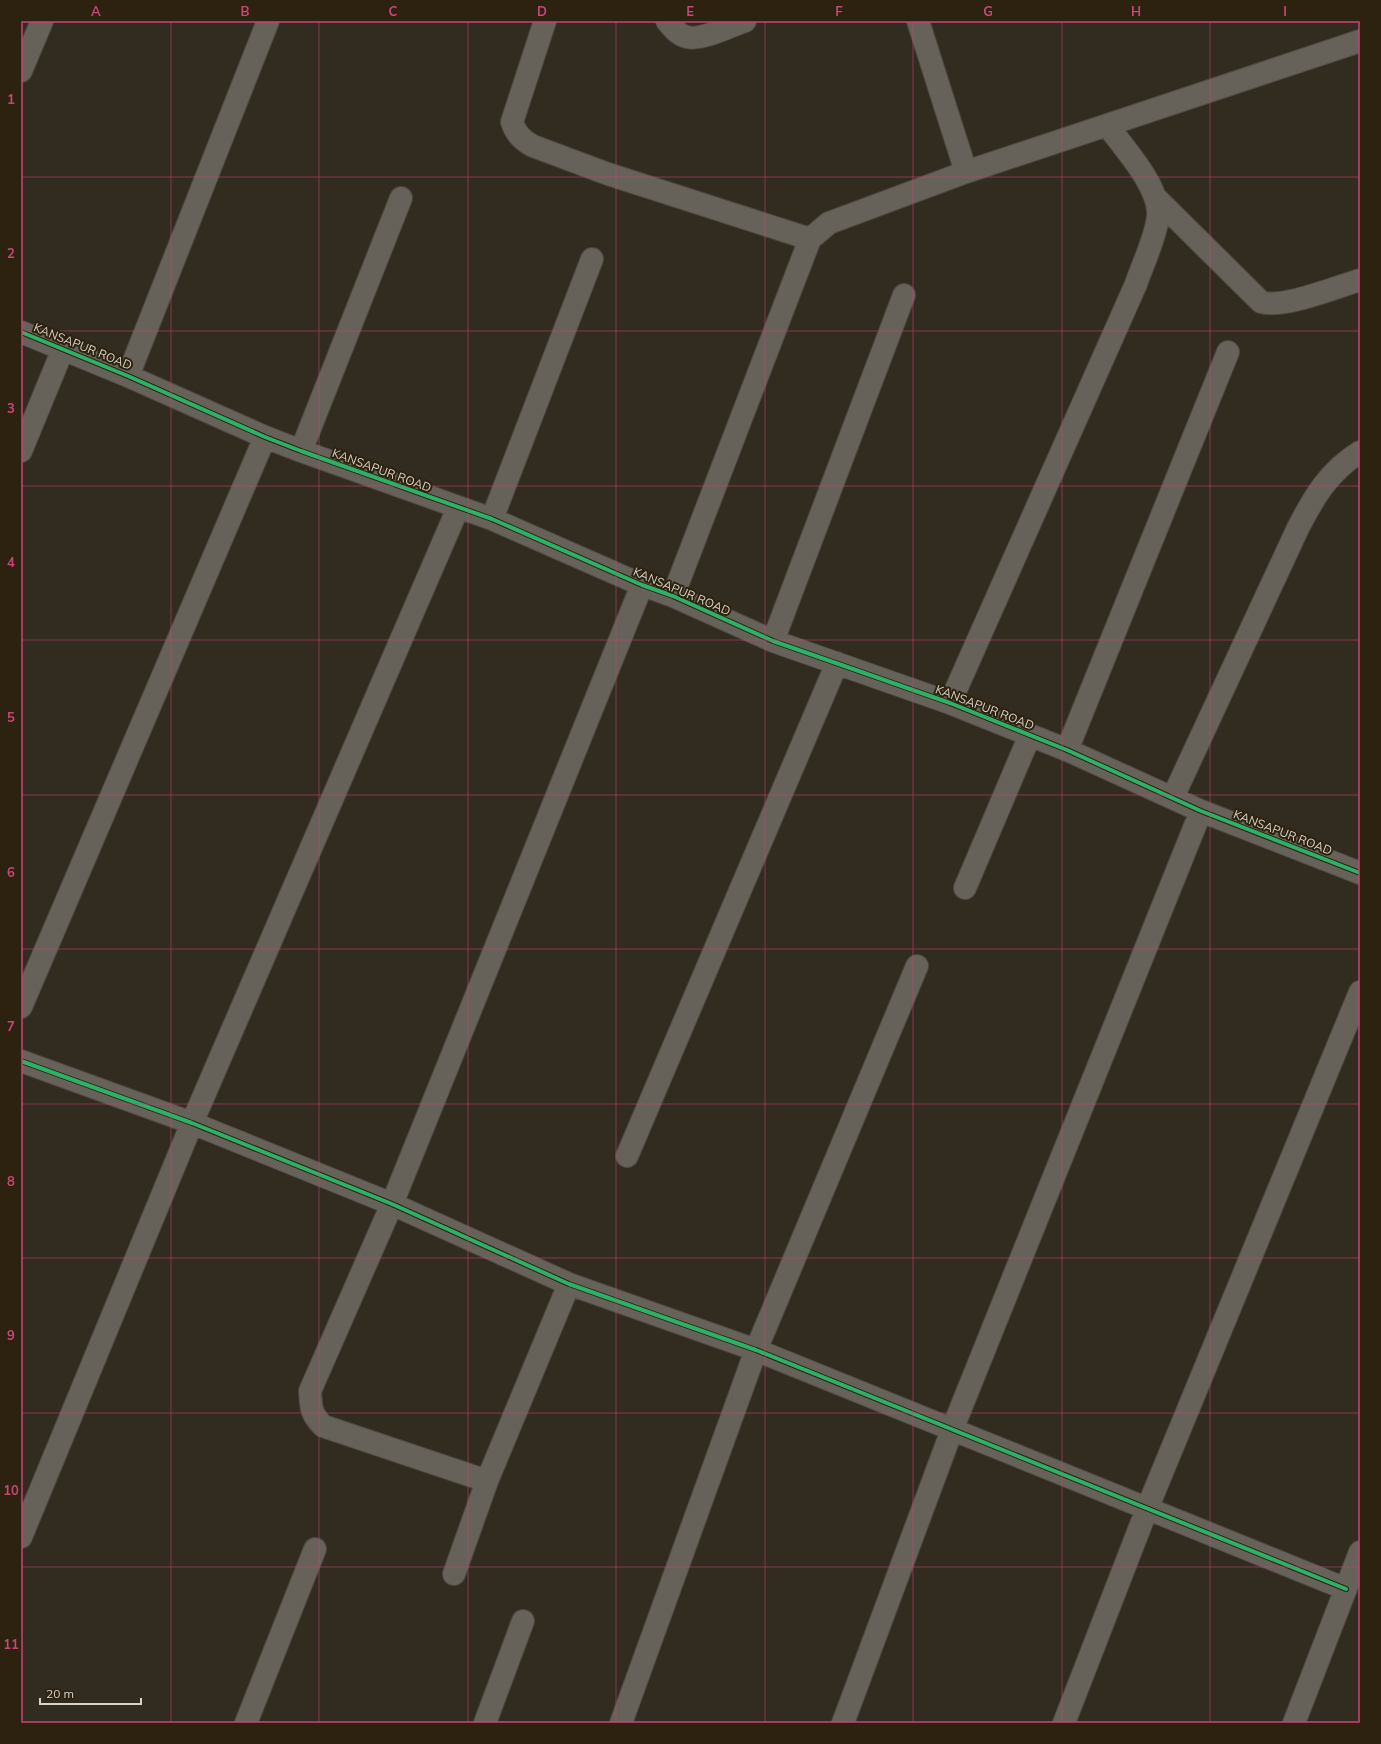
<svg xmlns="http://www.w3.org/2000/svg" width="1381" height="1744" viewBox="0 0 1381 1744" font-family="Mulish,sans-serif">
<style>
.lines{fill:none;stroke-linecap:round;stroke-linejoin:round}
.minor-casing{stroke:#4e4840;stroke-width:24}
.minor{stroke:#666159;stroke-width:22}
.cycleway-casing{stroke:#2d2210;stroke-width:6}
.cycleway{stroke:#2db169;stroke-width:4}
.grid{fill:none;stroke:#c84676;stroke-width:1;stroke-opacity:0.55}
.labels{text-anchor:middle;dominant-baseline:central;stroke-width:4;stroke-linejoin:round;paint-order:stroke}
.street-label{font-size:12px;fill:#d9d2c7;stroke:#2d2210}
.neatline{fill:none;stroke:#c84676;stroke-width:1.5}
.grid-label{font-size:13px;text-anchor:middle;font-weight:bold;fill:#c84676}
</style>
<rect width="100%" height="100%" fill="#312b20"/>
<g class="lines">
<g class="minor-casing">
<path id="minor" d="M545 21 512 122C516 134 522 140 533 146L608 174 810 239
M667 21C672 27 678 35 687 37 702 41 730 26 745 21
M918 21 966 172
M21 71 42 21
M1156 198 1261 302C1283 309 1336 287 1360 280
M21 332 128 376 265 437 301 451 492 519 642 585 673 596 773 641 950 703 1067 750 1201 811 1360 873
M128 376 268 21
M21 451 63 349
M301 451 401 198
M492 519 592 259
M673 596 810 239 829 223 966 172 1360 41
M773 641 904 295
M950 703 1136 284C1143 263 1155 240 1158 217 1161 188 1124 148 1107 125
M1067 750 1228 352
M1173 797 1298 528C1314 497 1329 471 1360 452
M965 888 1030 735
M21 1007 265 437
M21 1061 192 1123 392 1204 569 1284 756 1350 1346 1589
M627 1156 837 663
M487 1481 323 1426C311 1414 311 1408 310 1391L392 1204 642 585
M21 1537 192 1123 458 508
M454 1574 487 1481 569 1284
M246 1723 315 1549
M485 1723 523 1621
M621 1723 756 1350 917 966
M843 1723 952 1430 1201 811
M1064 1723 1147 1509 1360 992
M1294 1723 1360 1552"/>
</g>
<use href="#minor" class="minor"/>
<g class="cycleway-casing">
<path id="cycleway" d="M21 332 128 376 265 437 301 451 492 519 642 585 673 596 773 641 950 703 1067 750 1201 811 1360 873
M21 1061 192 1123 392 1204 569 1284 756 1350 1346 1589"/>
</g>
<use href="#cycleway" class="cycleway"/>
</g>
<path class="grid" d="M171 21V1723M319 21V1723M468 21V1723M616 21V1723M765 21V1723M913 21V1723M1062 21V1723M1210 21V1723M21 177H1360M21 331H1360M21 486H1360M21 640H1360M21 795H1360M21 949H1360M21 1104H1360M21 1258H1360M21 1413H1360M21 1567H1360"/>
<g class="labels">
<g class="street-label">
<text transform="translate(83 346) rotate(22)">KANSAPUR ROAD</text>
<text transform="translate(382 470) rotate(20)">KANSAPUR ROAD</text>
<text transform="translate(682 591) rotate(23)">KANSAPUR ROAD</text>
<text transform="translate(985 707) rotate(21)">KANSAPUR ROAD</text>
<text transform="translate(1283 832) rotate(21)">KANSAPUR ROAD</text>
</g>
</g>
<rect width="1381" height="1744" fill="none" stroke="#2d2210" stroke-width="44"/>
<path d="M40 1698v6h101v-6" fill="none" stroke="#d9d2c7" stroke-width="2"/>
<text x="46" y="1698" font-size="12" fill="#d9d2c7" stroke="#2d2210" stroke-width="3" paint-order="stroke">20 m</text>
<rect x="22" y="22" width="1337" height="1700" class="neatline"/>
<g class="grid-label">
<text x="96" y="16">A</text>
<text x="245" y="16">B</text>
<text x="393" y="16">C</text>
<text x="542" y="16">D</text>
<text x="690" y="16">E</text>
<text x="839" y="16">F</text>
<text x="988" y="16">G</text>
<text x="1136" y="16">H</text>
<text x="1285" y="16">I</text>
<text x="11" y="104">1</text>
<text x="11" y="258">2</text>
<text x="11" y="413">3</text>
<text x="11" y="567">4</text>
<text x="11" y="722">5</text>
<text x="11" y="877">6</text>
<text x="11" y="1031">7</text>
<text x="11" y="1186">8</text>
<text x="11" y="1340">9</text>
<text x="11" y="1495">10</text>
<text x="11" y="1649">11</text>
</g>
</svg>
